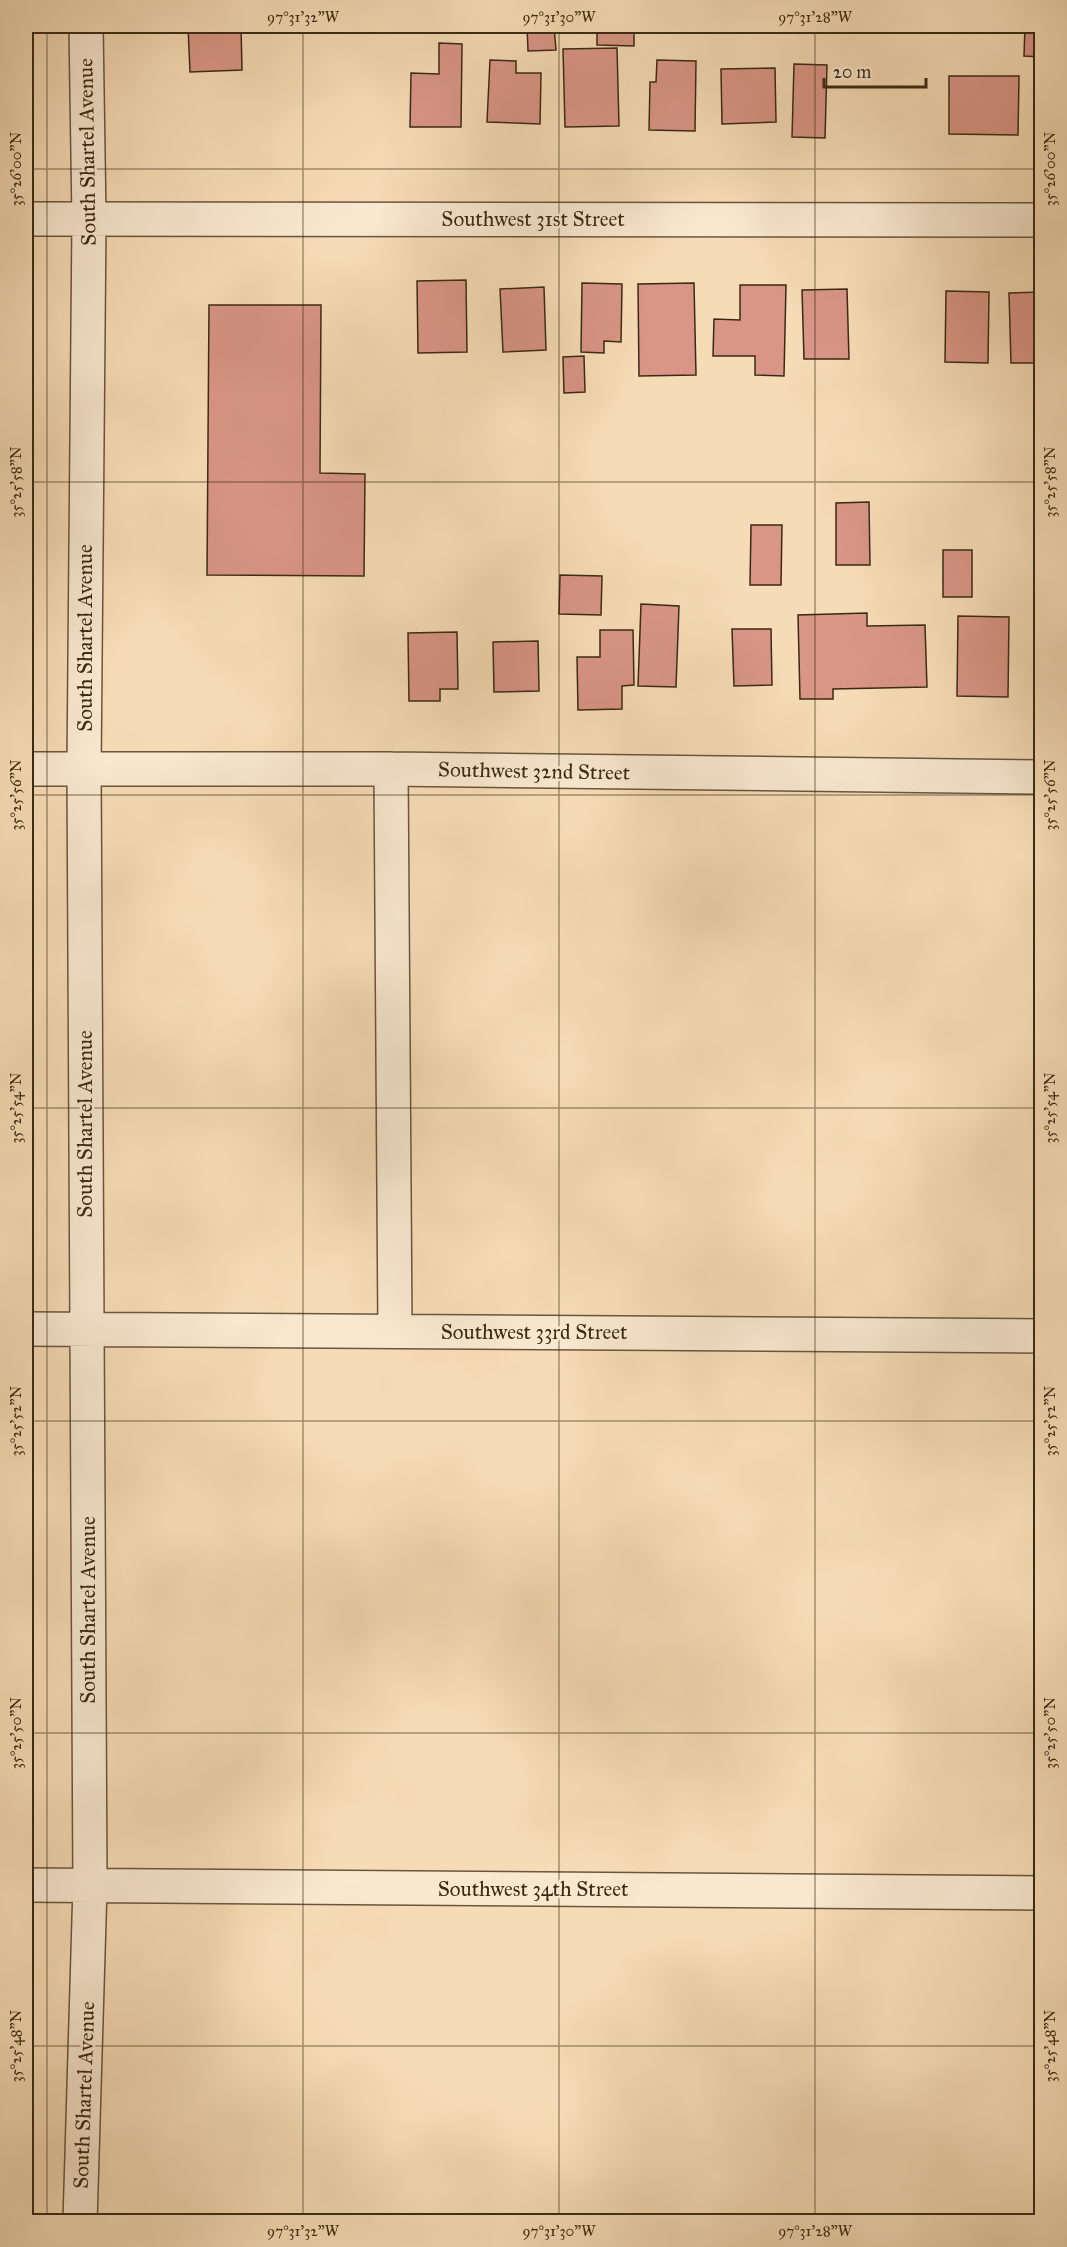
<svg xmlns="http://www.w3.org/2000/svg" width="1067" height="2247" viewBox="0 0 1067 2247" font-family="'IM FELL Great Primer',serif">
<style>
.building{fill:#d99586;stroke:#3a2a13;stroke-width:1.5}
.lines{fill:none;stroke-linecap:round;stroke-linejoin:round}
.minor-casing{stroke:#69563c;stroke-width:36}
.minor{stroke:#f9e8d0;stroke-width:33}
.ticks{fill:none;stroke:#3a2a13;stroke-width:1.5;stroke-opacity:0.45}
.labels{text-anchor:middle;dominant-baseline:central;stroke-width:5;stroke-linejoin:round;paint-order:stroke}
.street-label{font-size:21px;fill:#3a2a13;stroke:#f9e8d0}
.neatline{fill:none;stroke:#3a2a13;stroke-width:2}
.ticks-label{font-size:15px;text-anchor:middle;fill:#3a2a13}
</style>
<rect width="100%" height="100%" fill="#f6dcb6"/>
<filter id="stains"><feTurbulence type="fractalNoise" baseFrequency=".00333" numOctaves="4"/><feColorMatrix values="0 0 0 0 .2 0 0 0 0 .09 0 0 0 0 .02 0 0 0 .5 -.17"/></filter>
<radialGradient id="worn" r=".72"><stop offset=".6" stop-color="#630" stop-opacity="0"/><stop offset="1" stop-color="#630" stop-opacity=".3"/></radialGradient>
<path class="building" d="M188 26H241L242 70 190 72Z
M527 26H554L556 50 528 51Z
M597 26H634V46L597 45Z
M1025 26H1042V57L1024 56Z
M439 43 462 44 461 127H410L411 73 439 74Z
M617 48 619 126 565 127 563 49Z
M490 60 516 61V73H541L540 124 487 122Z
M657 60 696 61 695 131 649 130 650 82H656Z
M794 64 827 65 825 138 792 137Z
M775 68 776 122 722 124 721 69Z
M949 76H1019L1018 135 949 134Z
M1037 78H1042V141L1035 140Z
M466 280 467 352 418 353 417 281Z
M582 283 622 284 621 342 604 341V353L581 352Z
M694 283 696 375 639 376 638 284Z
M740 285H786L784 376 755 375V356H713L714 319 740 320Z
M544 287 546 350 503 352 500 289Z
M847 289 849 359H804L802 290Z
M946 291 989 292 988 363 945 362Z
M1042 292V363H1011L1009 293Z
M209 305H321L320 473 365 474 364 576 207 575Z
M584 356 585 392 564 393 563 357Z
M869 502 870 565H836V503Z
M751 525H782L781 585H750Z
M943 550H972V597H943Z
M560 575 602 576 601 615 559 614Z
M1037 601H1042V669H1036Z
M641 604 679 606 676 687 638 686Z
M867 613V626L925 625 927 687 833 689V699H800L798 615Z
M958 616 1009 617 1008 697 957 696Z
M732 629H771L772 685 734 686Z
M600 630H633L634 685 622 686V709L578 710 577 657H600Z
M457 632 458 689H440V701H409L408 633Z
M538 641 539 691 494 692 493 642Z"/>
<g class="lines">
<g class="minor-casing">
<path id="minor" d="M26 219 1042 220
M26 769H391L1042 777
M391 769 395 1331
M26 1329 1042 1336
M26 1885 1042 1893
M80 2222 90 1886 84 769 89 219 86 26"/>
</g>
<use href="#minor" class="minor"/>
</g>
<path class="ticks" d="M47 26V2222M303 26V2222M559 26V2222M815 26V2222M26 169H1042M26 482H1042M26 795H1042M26 1108H1042M26 1421H1042M26 1733H1042M26 2046H1042"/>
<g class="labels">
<g class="street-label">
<text transform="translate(87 152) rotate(-91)">South Shartel Avenue</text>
<text x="533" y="219">Southwest 31st Street</text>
<text transform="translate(85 638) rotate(-90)">South Shartel Avenue</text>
<text transform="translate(534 771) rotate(1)">Southwest 32nd Street</text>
<text transform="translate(85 1124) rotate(-90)">South Shartel Avenue</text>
<text x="534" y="1332">Southwest 33rd Street</text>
<text transform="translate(88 1610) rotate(-90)">South Shartel Avenue</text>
<text x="533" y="1889">Southwest 34th Street</text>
<text transform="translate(84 2095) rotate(-88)">South Shartel Avenue</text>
</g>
</g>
<rect width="1067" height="2247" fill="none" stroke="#f6dcb6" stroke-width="66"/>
<path d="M824 78v9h102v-9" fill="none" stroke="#3a2a13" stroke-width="3"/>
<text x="833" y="78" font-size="18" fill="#3a2a13" stroke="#f9e8d0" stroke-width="4.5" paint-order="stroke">20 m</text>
<rect x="33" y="33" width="1001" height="2181" class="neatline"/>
<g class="ticks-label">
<text x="303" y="22">97°31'32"W</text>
<text x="559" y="22">97°31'30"W</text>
<text x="815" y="22">97°31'28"W</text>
<text transform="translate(16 169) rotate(-90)" y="5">35°26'00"N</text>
<text transform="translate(1050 169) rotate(-90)" y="5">35°26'00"N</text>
<text transform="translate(16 482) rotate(-90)" y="5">35°25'58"N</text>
<text transform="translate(1050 482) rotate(-90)" y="5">35°25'58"N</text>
<text transform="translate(16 795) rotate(-90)" y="5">35°25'56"N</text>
<text transform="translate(1050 795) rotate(-90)" y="5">35°25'56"N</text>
<text transform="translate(16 1108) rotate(-90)" y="5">35°25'54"N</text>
<text transform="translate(1050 1108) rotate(-90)" y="5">35°25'54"N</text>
<text transform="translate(16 1421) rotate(-90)" y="5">35°25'52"N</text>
<text transform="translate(1050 1421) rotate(-90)" y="5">35°25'52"N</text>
<text transform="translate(16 1733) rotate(-90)" y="5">35°25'50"N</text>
<text transform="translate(1050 1733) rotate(-90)" y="5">35°25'50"N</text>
<text transform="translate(16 2046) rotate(-90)" y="5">35°25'48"N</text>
<text transform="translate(1050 2046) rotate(-90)" y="5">35°25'48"N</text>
<text x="303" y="2236">97°31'32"W</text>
<text x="559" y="2236">97°31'30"W</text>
<text x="815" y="2236">97°31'28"W</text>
</g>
<rect width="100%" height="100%" filter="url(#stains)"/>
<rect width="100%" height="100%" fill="url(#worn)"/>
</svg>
